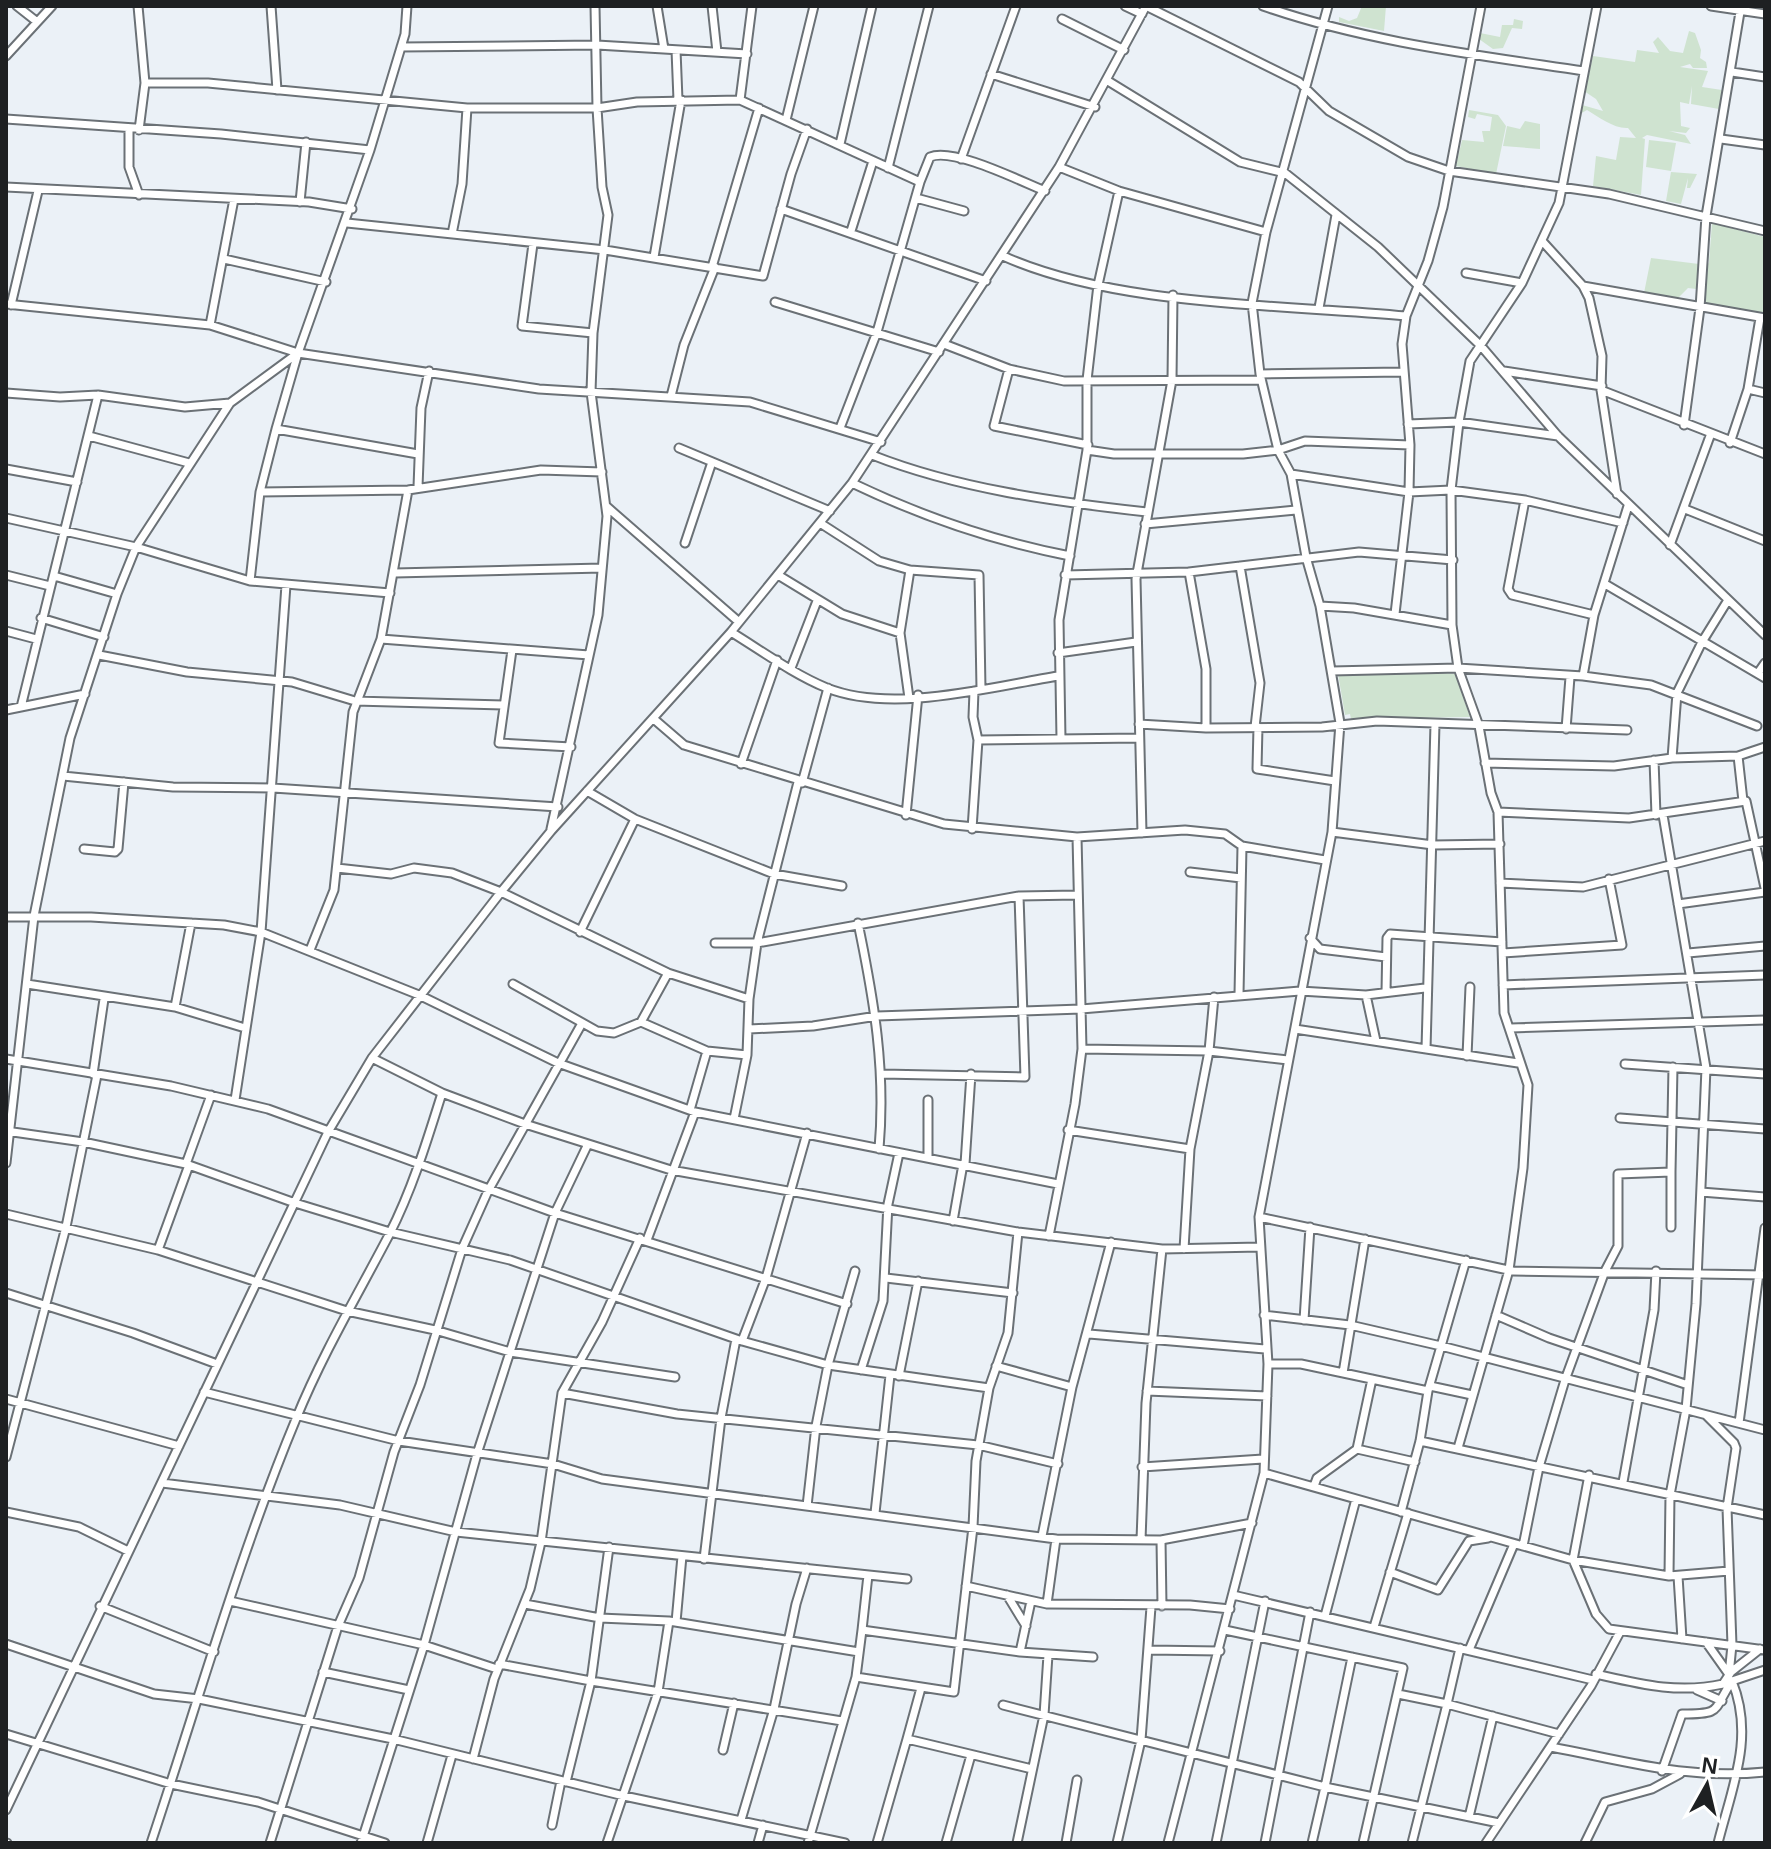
<svg xmlns="http://www.w3.org/2000/svg" width="1771" height="1849" viewBox="0 0 1771 1849" font-family="Arial,sans-serif">
<style>
.green{fill:#cfe3d0}
.lines{fill:none;stroke-linecap:round;stroke-linejoin:round}
.minor-casing{stroke:#6b7176;stroke-width:11}
.minor{stroke:#fff;stroke-width:7}
</style>
<rect width="100%" height="100%" fill="#ebf1f7"/>
<path class="green" d="M1362 6H1386L1384 31 1339 22V17L1349 21 1357 18Z
M1514 19 1523 21 1522 29 1512 28 1503 48 1493 49 1479 39 1480 33 1500 37 1502 25H1513Z
M1689 31 1695 33 1701 50 1700 58 1706 62 1707 68H1693L1690 64 1680 67 1708 71 1702 87 1722 90 1719 109 1691 104 1692 86 1689 104 1680 102 1681 126 1690 128 1686 133 1669 131 1685 135 1691 144 1647 135 1642 138 1645 139 1641 195 1593 186 1596 156 1616 160 1620 137 1636 138 1628 128C1614 129 1599 117 1587 110L1580 114 1582 105 1603 111 1596 99 1581 89 1588 78 1593 56 1635 62 1637 50 1659 53 1653 42 1658 37 1670 51 1683 53Z
M1469 110 1498 115 1506 126 1496 174 1456 166 1462 140 1484 142 1482 131H1490L1492 117 1477 114 1475 119 1468 117Z
M1525 121 1540 124V149L1503 146 1507 126 1520 129Z
M1649 140 1676 143 1671 171 1646 167Z
M1671 172 1697 174 1690 188H1687L1688 178 1681 204 1666 201Z
M1712 223 1765 237V314L1706 306 1705 270 1709 262Z
M1651 258 1699 264 1696 289 1688 288 1678 298 1644 293Z
M1418 671 1455 674 1470 717 1351 719 1350 714 1345 715 1338 674Z"/>
<g class="lines">
<g class="minor-casing">
<path id="minor" d="M17 6 36 21
M138 6 145 83 139 130
M271 6 277 90
M657 6 664 49
M712 6 717 52
M1125 6 1142 14
M1146 6 1299 82 1329 111 1408 157 1449 171 1609 194 1765 231
M1263 6C1366 42 1477 55 1584 71
M1711 6 1765 14
M1062 19 1124 50
M401 47 597 45 747 54
M676 50 678 100
M6 56 52 6
M1732 72 1765 77
M991 74 1095 107
M1108 81 1240 162 1285 173 1378 247 1481 346 1558 436 1765 635
M145 83H208L467 108H597L637 102 740 100 920 182 930 157C953 147 1020 181 1045 191
M740 100 752 6
M6 119 221 134 370 150
M786 120 814 6
M129 130V167L139 195
M1721 139 1765 145
M840 144 872 6
M961 159 1016 6
M1059 167 1119 191 1266 232
M888 168 929 6
M6 187 309 202 352 209
M916 198 964 211
M300 202 306 142
M781 209 986 281
M347 223 605 250 763 276 791 174 807 129
M851 231 873 161
M452 234 462 184 467 108
M1543 242 1583 286 1589 298 1602 356 1601 390 1617 494
M533 244 522 326 593 333
M1003 256C1117 307 1281 304 1406 316
M654 257 681 100
M224 259 326 282
M712 267 759 108
M1466 273 1522 283
M1583 286 1765 318
M775 302 939 352
M6 304 210 325 298 353 539 389 750 402 881 442
M11 305 38 191
M1319 308 1336 215
M210 325 234 199
M944 344 1009 369 1064 381 1261 380
M1009 369 994 426 1088 445
M1504 371 1602 386
M1260 374 1403 372
M1748 389 1765 393
M1601 390 1765 454
M6 393 60 397 98 395 185 407 230 403
M671 396 684 345 715 267
M1408 424 1459 422 1558 436
M1684 425 1700 308 1706 216 1741 6
M840 428 877 332 920 182
M276 429 418 454
M89 436 189 463
M1730 443 1748 389 1760 318
M679 448 830 511
M1087 450 1114 454H1243L1278 450 1305 441 1410 445
M872 455C958 489 1056 502 1147 512
M6 469 77 482
M1291 474 1409 492 1451 490 1525 500 1623 523
M852 483C923 517 993 541 1070 556
M418 487 421 408 429 371
M260 492 408 490 541 470 602 472
M1525 500 1508 589 1512 595 1594 615
M606 506 739 622
M1685 509 1765 541
M6 518 136 547 250 581 390 593
M820 523 879 561 910 570 979 575 981 689
M1145 524 1296 510
M685 543 712 462
M1670 545 1710 436
M1240 566 1260 683 1255 727
M1189 572 1206 669V728
M395 573 602 568
M6 575 50 586
M778 575 842 614 900 633
M1065 575 1189 572 1359 552 1453 560
M54 576 117 594
M250 581 260 492 276 429 298 353 370 150 405 34 407 6
M1605 584 1765 678
M1320 606 1354 608 1452 625
M1395 614 1409 492 1410 445 1402 344 1406 316 1428 261 1443 207 1481 6
M41 618 104 637
M6 631 36 639
M731 632C762 651 793 674 827 688 892 714 990 687 1058 676
M381 639 589 655
M512 650 499 743 571 747
M1058 653 1136 642
M99 655 187 672 292 682 355 701 503 705
M791 668 817 601
M1332 671 1458 668 1583 676 1651 685 1757 726
M1758 673 1765 663
M1583 676 1594 615 1628 506
M909 698 900 633 910 570
M21 707 98 395
M6 710 85 694
M655 720 684 745 944 824 1077 837 1185 830 1225 834 1242 846 1325 860
M1139 724 1206 728 1322 727 1377 721 1627 730
M1258 727 1257 769 1335 781
M1566 729 1570 677
M1061 739 1059 620 1087 450V380L1098 285 1119 191
M978 740 1139 738
M1738 756 1765 747
M1672 758 1677 693 1702 642 1728 600
M1654 760 1656 815
M1485 763 1614 766 1672 758 1738 756 1743 801
M741 764 777 660
M63 776 173 787 273 788 558 807
M802 783 828 688
M587 791 635 819 774 874 842 886
M1498 812 1629 818 1746 801 1765 888
M906 815 918 695
M1663 815 1706 1068 1696 1304 1686 1409 1670 1495 1669 1576
M551 829 598 615 607 516 591 392 593 333 608 215 602 187 597 108 595 6
M972 829 978 740 973 717 974 691
M1332 832 1433 845 1500 844
M1142 833 1136 579 1172 380 1173 295
M84 849 115 852 118 849 124 782
M337 868 391 874 414 868 452 873 501 892 668 973 749 999
M1190 872 1241 878
M1500 883 1583 887 1765 841
M1678 904 1765 892
M6 917H91L224 925 261 932 419 995 558 1063 695 1112 1058 1184
M858 923C874 1000 886 1070 879 1149
M580 932 635 819
M1310 938 1320 949 1386 957
M715 943H757L1019 896 1077 895
M310 950 334 890 353 712 381 639 408 490
M1503 953 1622 945 1609 879
M1688 953 1765 946
M668 973 641 1022 707 1051 747 1055
M27 984 175 1007 245 1028
M513 984 597 1031 614 1033 641 1022
M1503 985 1765 975
M1386 992 1387 938 1390 934 1502 942
M1239 994 1242 846
M1366 995 1376 1041
M175 1007 191 923
M1511 1028 1765 1020
M749 1029 813 1026 877 1016 1081 1009 1300 991 1366 995 1425 988
M1295 1029 1518 1063
M1082 1049 1209 1051 1288 1060
M1426 1049 1435 724
M1467 1056 1470 987
M372 1058 442 1093 525 1124 671 1170 1018 1232 1162 1249 1260 1247
M6 1059 171 1086 268 1109 555 1213 587 1146
M1625 1064 1765 1074
M93 1074 104 999
M882 1074 1025 1077 1019 896
M235 1100 261 932 286 585
M928 1100V1158
M690 1110 707 1051
M1620 1118 1765 1129
M734 1119 747 1055 749 999 757 943 798 782
M1068 1130 1190 1149
M6 1131 83 1142 186 1164 295 1203 390 1232 510 1260 742 1341 828 1365 989 1388
M6 1163 34 916 70 738 117 594 136 547 230 403 298 353
M186 1164 211 1095
M965 1164 971 1074
M1671 1172V1227
M1701 1192 1765 1197
M6 1214 158 1250 347 1311 435 1330 510 1352 675 1377
M1259 1217 1513 1271 1765 1275
M953 1221 963 1164
M1049 1236 1075 1104 1082 1049 1077 837
M647 1240 695 1112
M1184 1249 1190 1149 1209 1051 1214 997
M158 1250 189 1165
M886 1278 1013 1293
M6 1293 133 1333 217 1364
M1264 1315 1350 1325 1441 1346 1765 1430
M1496 1315 1549 1338 1688 1385
M1304 1320 1310 1227
M1089 1334 1265 1349
M742 1341 766 1278 807 1133
M1268 1364H1301L1428 1391
M996 1366 1072 1387
M861 1370 883 1301 888 1204 899 1153
M1343 1373 1365 1239
M899 1376 918 1281
M1430 1386 1472 1395
M1147 1391 1267 1396
M204 1392 399 1441 553 1464 602 1479 1056 1539 1161 1540 1252 1523
M562 1393 677 1414 978 1445 1058 1464
M6 1399 179 1446
M1706 1415 1734 1443 1736 1448 1727 1508 1732 1645 1729 1675
M1739 1423 1765 1228
M1420 1441 1765 1515
M1458 1448 1509 1270 1523 1168 1528 1085 1504 1013 1498 812 1491 793 1479 726 1458 668 1452 625 1451 490 1459 422 1470 361 1522 283 1559 203 1597 6
M1357 1449 1415 1462
M6 1457 66 1227 97 1075
M1142 1467 1263 1459
M1264 1473 1573 1560 1669 1576 1729 1571
M1589 1475 1573 1560 1596 1614 1609 1629 1765 1650
M1623 1482 1654 1310 1656 1271
M162 1483 340 1505 456 1532 907 1579
M1314 1486 1317 1478 1357 1449 1372 1379
M807 1506 816 1426 828 1365 855 1271
M6 1512 79 1527 128 1551
M1401 1512 1420 1441 1428 1391 1466 1260
M875 1513 890 1375
M1042 1536 1072 1387 1111 1242
M1141 1540 1146 1403 1162 1249
M1161 1540 1162 1606
M1523 1546 1539 1467 1565 1380 1605 1271 1618 1246V1174L1671 1172 1673 1067
M609 1547 591 1681 842 1721
M704 1559 721 1418 736 1339
M1390 1572 1438 1590 1469 1541 1488 1538
M868 1575 862 1630 1020 1652 1093 1657
M1678 1576 1682 1639
M966 1586 1047 1604 1190 1605 1230 1609
M1007 1595 1026 1626
M1233 1595 1593 1680
M230 1601 424 1645 497 1669
M525 1604 600 1618 669 1621 859 1652
M1047 1604 1056 1539
M100 1606 214 1652
M1325 1616 1356 1499
M676 1622 682 1556
M1374 1627 1408 1513
M1225 1630 1403 1668 1363 1843
M1706 1642 1728 1673
M6 1644 154 1694 199 1699 393 1739 624 1796 845 1843
M1460 1648 1447 1704 1559 1734
M1149 1650 1220 1651
M1469 1650 1514 1544
M1020 1652 1031 1601
M499 1664 591 1681 566 1782
M323 1672 409 1690
M1596 1674C1640 1684 1678 1694 1723 1684L1731 1672 1760 1649
M856 1677 954 1692 973 1527 976 1461 989 1388 1008 1333 1018 1232
M1729 1682 1765 1670
M1697 1690 1722 1701
M1398 1694 1447 1704 1412 1843
M1003 1705 1325 1787 1352 1657
M6 1734 171 1784 258 1802 385 1843
M907 1739 921 1688
M1551 1747C1626 1761 1687 1780 1765 1772
M723 1750 734 1703
M473 1759 494 1679 530 1589 541 1542 562 1393 602 1322 640 1238
M1662 1771 1682 1714C1723 1714 1712 1711 1732 1681
M6 1810 328 1132 372 1058 501 892 551 831 731 632 852 483 1059 167 1146 6
M1469 1817 1493 1716
M741 1820 774 1709 796 1604 807 1568
M552 1825 561 1781
M6 1843H7
M151 1843C198 1702 239 1556 296 1419 322 1355 357 1296 389 1235 412 1190 427 1141 442 1093
M270 1843 338 1626 359 1578 394 1452 420 1385 462 1249 488 1191 581 1025
M361 1843 424 1645 477 1454 555 1213 847 1304
M427 1843 452 1755
M607 1843 658 1692 669 1621
M758 1843 763 1825
M808 1843 856 1677 862 1630
M877 1843 907 1739 1032 1769
M946 1843 971 1755
M1017 1843 1044 1715 1048 1655
M1066 1843 1077 1780
M1117 1843 1141 1740 1151 1607
M1168 1843 1264 1473 1268 1364 1259 1217 1332 832 1340 723 1320 606 1306 557 1291 474 1278 450 1260 374 1252 303 1266 232 1328 6
M1216 1843 1265 1601
M1265 1843 1310 1612
M1312 1843 1325 1787 1499 1823
M1486 1843 1591 1686 1620 1632
M1585 1843 1605 1802 1652 1789 1680 1774
M1718 1843C1732 1787 1755 1737 1732 1681"/>
</g>
<use href="#minor" class="minor"/>
</g>
<rect width="1771" height="1849" fill="none" stroke="#1e2022" stroke-width="16"/>
<g transform="translate(1707 1785) rotate(8)" stroke="#ffffff" stroke-width="6" paint-order="stroke">
<path d="M0-6L14 30L0 20L-14 30Z" fill="#1e2022"/>
<text y="-12" font-size="22" font-weight="bold" text-anchor="middle" fill="#1e2022">N</text>
</g>
</svg>
